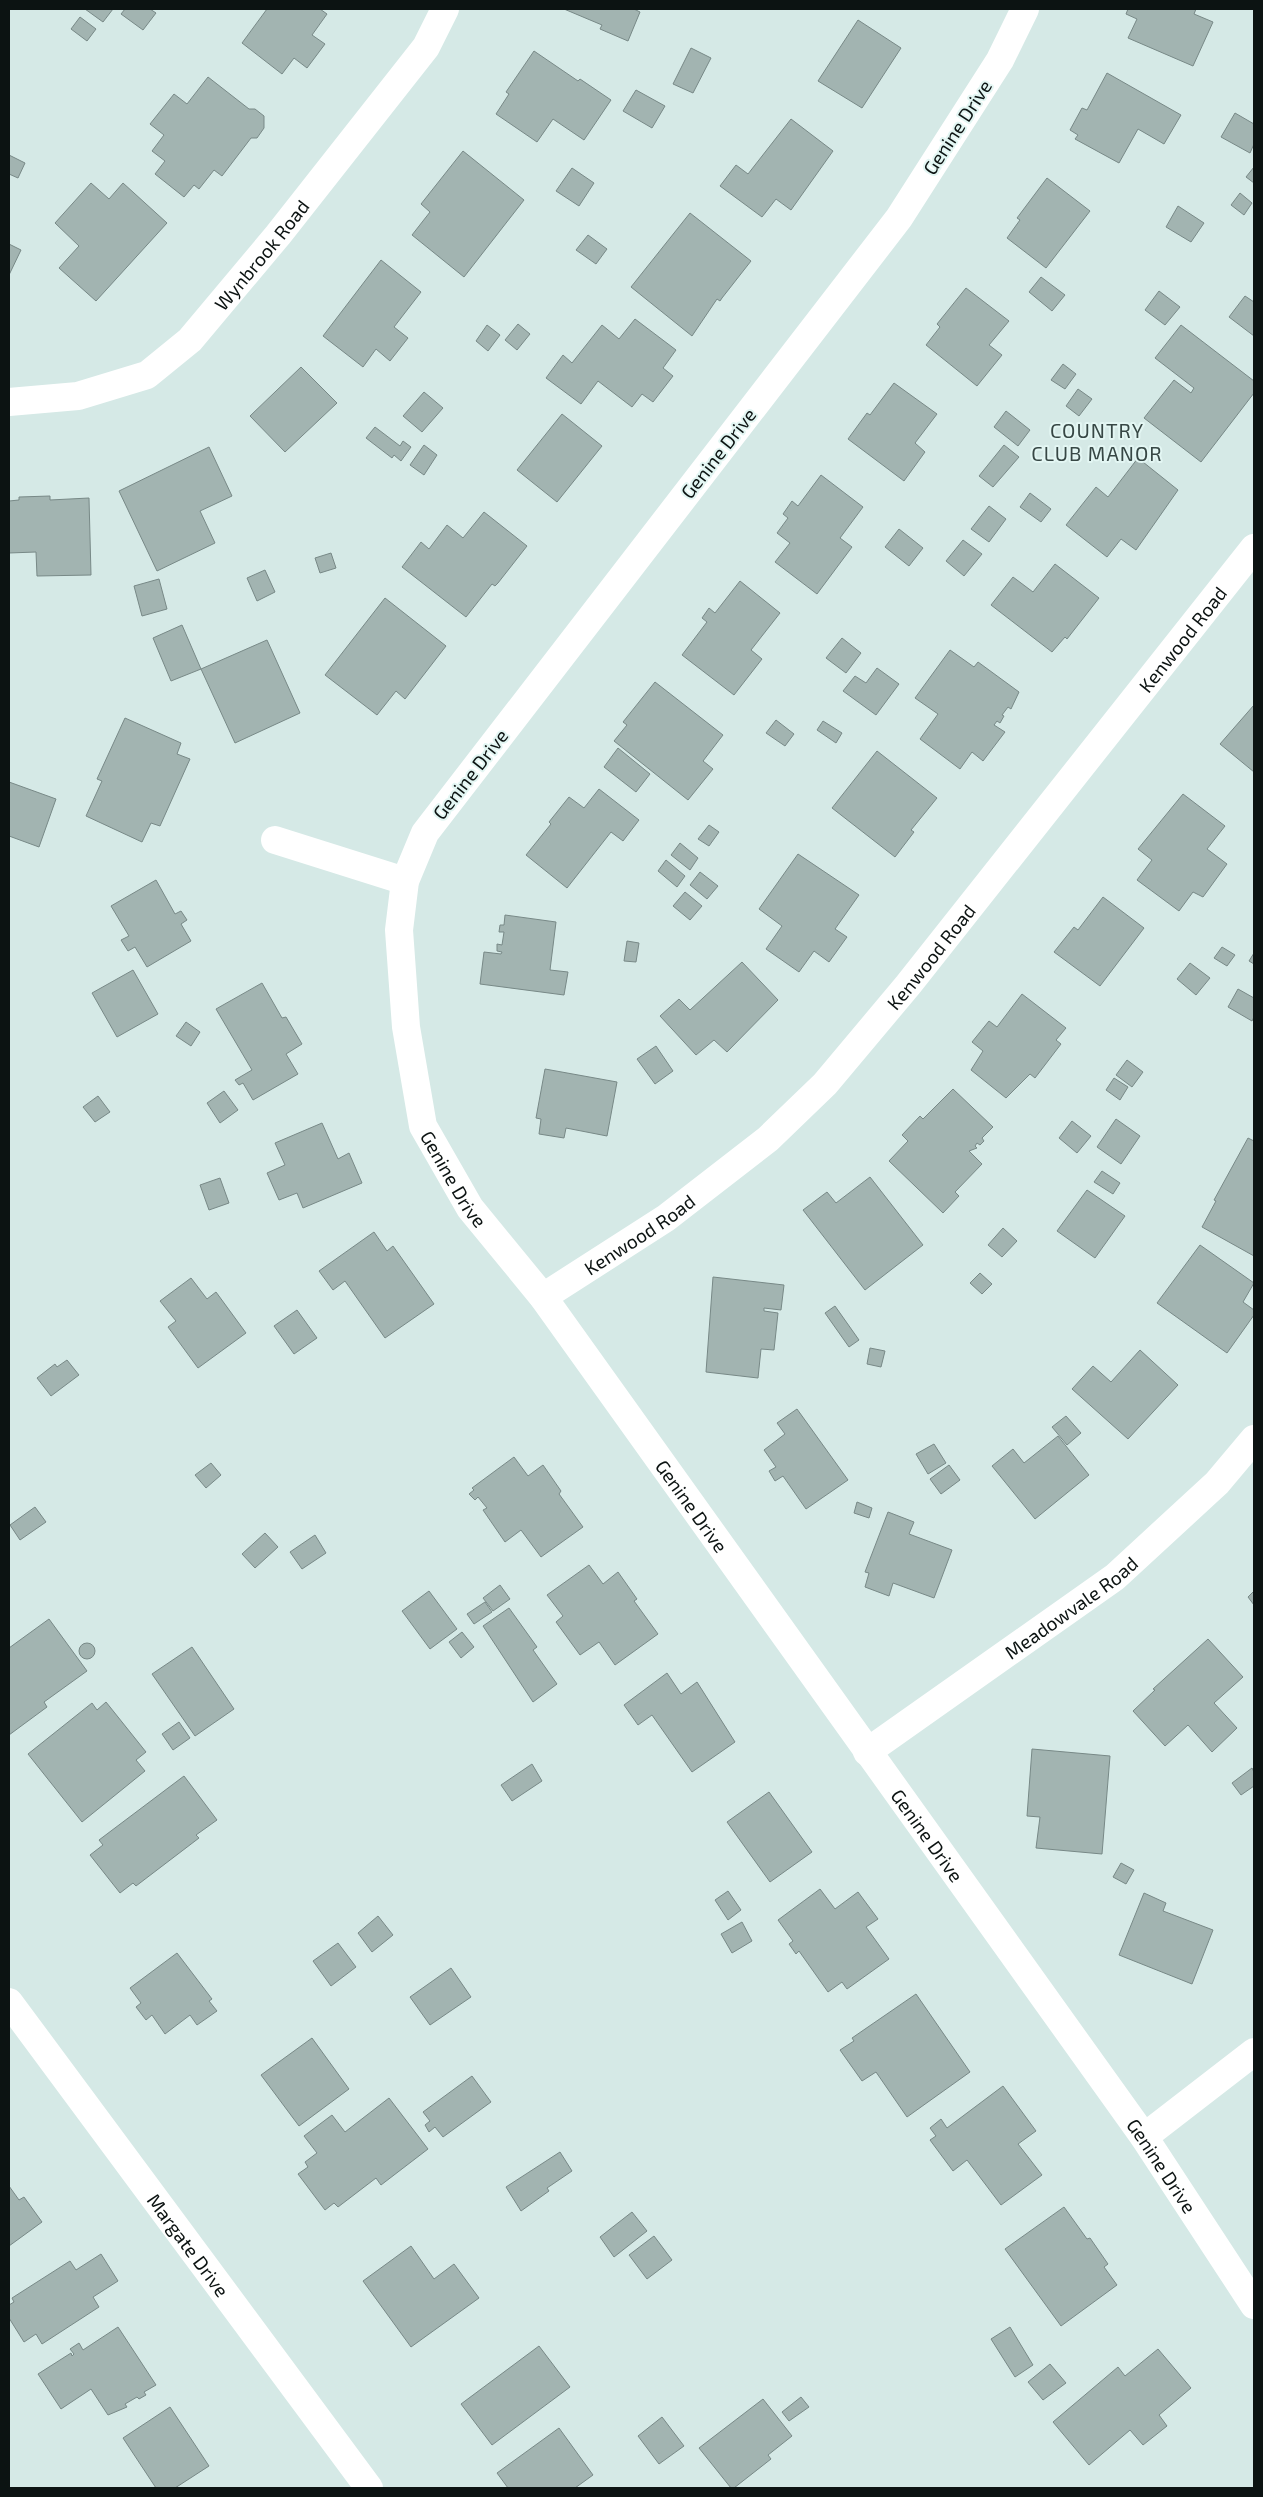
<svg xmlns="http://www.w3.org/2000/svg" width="1263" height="2497" viewBox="0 0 1263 2497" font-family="'Exo 2',sans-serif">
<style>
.building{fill:#a2b4b1;stroke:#788987}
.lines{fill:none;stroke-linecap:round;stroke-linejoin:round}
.minor{stroke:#fff;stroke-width:28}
.labels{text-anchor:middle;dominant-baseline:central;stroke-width:4;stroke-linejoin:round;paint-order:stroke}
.street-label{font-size:19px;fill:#0c1312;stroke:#e3f6f3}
.neighbourhood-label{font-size:20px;letter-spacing:1px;fill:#374745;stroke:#e3f6f3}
</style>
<rect width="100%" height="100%" fill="#d5e9e6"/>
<path class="building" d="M85 9H113L103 22Z
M125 9H150L156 13 143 30 121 14Z
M267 9H320L327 14 312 35 325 44 307 68 294 58 282 74 242 43Z
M564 9H634L640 12 628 41 600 29 602 25Z
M1128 9H1196L1194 14 1213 22 1193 66 1128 38 1137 19 1126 14Z
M80 17 96 29 87 41 71 29Z
M858 20 901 48 862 108 818 81Z
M691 48 711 58 693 93 673 84Z
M534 51 578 81 580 79 611 100 584 140 553 119 537 142 496 114 509 94 506 92Z
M1107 73 1181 115 1164 144 1138 129 1119 163 1075 139 1078 135 1070 130 1082 108 1087 110Z
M208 77 249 109H255L264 116V128L257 138H251L222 176 214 170 199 189 194 185 184 197 155 174 165 161 152 151 164 135 150 124 174 94 187 104Z
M636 90 665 106 652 128 623 111Z
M1235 113 1254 124V144L1250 153 1221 137Z
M791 119 833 151 791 210 776 199 762 217 720 186 736 165 748 174Z
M463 151 524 200 464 277 412 235 430 212 421 204Z
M9 155 25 163 18 178 9 174Z
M1254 167V183L1246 177Z
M572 168 594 183 579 206 556 191Z
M1047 178 1090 211 1046 268 1007 238 1020 220 1017 218Z
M91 183 109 199 123 183 167 223 96 301 59 268 79 246 55 223Z
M1240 193 1252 203 1244 215 1231 205Z
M1178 206 1204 223 1191 242 1166 227Z
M690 213 751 261 722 298 720 301 717 299 692 336 631 287Z
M588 235 607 249 596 264 576 250Z
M9 244 21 250 9 275Z
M381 260 421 292 394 327 408 338 390 361 376 349 363 367 323 336Z
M1041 277 1065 295 1052 311 1029 292Z
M966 288 1009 321 989 345 1002 355 977 386 926 345 940 327 937 324Z
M1159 291 1180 307 1165 325 1145 310Z
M1245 296 1254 302V336L1229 317Z
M635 319 676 350 663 368 673 376 653 402 642 394 632 407 598 381 581 404 546 378 563 355 572 363 602 325 619 339Z
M518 324 530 334 517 350 505 340Z
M487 325 500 335 488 351 476 341Z
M1181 325 1254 381V393L1201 462 1144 418 1174 380 1191 393 1194 388 1155 358Z
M1063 364 1076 374 1065 389 1051 380Z
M301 367 337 403 285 452 250 416Z
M894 383 937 414 915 443 925 452 904 481 848 439 867 413 870 415Z
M1078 389 1092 399 1079 416 1066 406Z
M424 392 443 408 422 432 403 416Z
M1006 411 1030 430 1018 446 994 427Z
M562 414 602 446 557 502 517 470Z
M375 427 400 446 403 441 411 447 401 461 394 455 392 458 366 438Z
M424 445 437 455 424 475 410 465Z
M1004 445 1019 457 993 487 979 476Z
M209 447 232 496 200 511 215 543 157 571 119 491Z
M1138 458 1178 490 1136 550 1121 539 1107 557 1066 525 1096 487 1108 497Z
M821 475 863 507 840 538 852 547 817 594 775 562 790 543 777 533 788 518 783 514 792 501 798 506Z
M1030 493 1051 509 1041 522 1020 507Z
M50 496V500L89 498 91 575 37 576 36 552 9 553V501L19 500V497Z
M989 506 1006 519 989 542 971 529Z
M484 512 527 546 498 583 495 586 492 584 466 617 402 567 421 542 429 549 447 525 463 538Z
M899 529 923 548 909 566 885 547Z
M963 540 982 554 964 576 946 561Z
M331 553 336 568 320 573 315 558Z
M1055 564 1099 598 1067 639 1065 637 1052 652 991 605 1013 577 1033 592Z
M265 570 275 592 257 601 247 578Z
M159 579 167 609 142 616 134 586Z
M740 581 780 613 751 650 762 659 734 695 682 655 707 622 702 618 709 608 715 613Z
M385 598 446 646 405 699 396 691 377 715 325 675Z
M182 625 201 669 171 681 153 638Z
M842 638 861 653 846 673 826 658Z
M267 640 300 713 235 743 201 669Z
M950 650 974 667 978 662 1019 692 1011 709 1008 707 1002 715 1004 716 1000 723 997 721 994 725 1005 732 983 761 972 752 960 769 920 739 938 714 915 698Z
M877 668 899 684 876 715 843 691 855 676 866 683Z
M655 682 723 735 703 761 713 769 688 800 614 741 627 725 623 722Z
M1254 705V772L1220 744Z
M125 718 181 743 177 754 190 759 160 826 151 823 142 842 86 816 102 781 97 779Z
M776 720 794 734 785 746 766 733Z
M823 721 842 733 836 743 817 730Z
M618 748 650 774 636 792 604 767Z
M877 751 937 798 911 830 914 832 895 857 832 808Z
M9 782 56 799 39 847 9 836Z
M599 789 639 820 623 841 611 832 567 888 526 855 551 824 549 822 569 797 584 808Z
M1183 794 1225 826 1207 849 1227 864 1203 897 1193 892 1179 911 1137 880 1152 860 1138 849Z
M709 825 719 832 709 846 698 839Z
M680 843 698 858 690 870 671 855Z
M798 854 859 895 835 929 847 937 829 962 814 951 799 972 766 949 782 926 759 909Z
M666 860 685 876 677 887 658 871Z
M700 872 718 886 707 899 690 885Z
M156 880 175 914 181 911 187 920 181 924 191 941 147 967 135 947 128 951 121 940 129 936 111 906Z
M685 892 702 906 690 920 673 906Z
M1103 897 1144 928 1100 986 1054 952 1074 927 1078 930Z
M505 915 556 922 550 970 568 972 564 995 480 984 484 952 501 954 502 952 497 951V944L502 945 504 932H499L500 925H504Z
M627 941 639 943 636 962 624 961Z
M1222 947 1235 955 1227 966 1214 958Z
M1254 953V964L1249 961Z
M742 962 778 1000 727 1052 714 1040 696 1055 660 1016 679 999 690 1010Z
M1190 963 1210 978 1196 995 1177 979Z
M133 970 158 1014 117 1037 92 993Z
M262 983 282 1018 286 1017 302 1044 286 1054 298 1074 253 1100 243 1083 239 1085 235 1080 252 1070 216 1009Z
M1238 989 1254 998V1017L1252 1021 1228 1007Z
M1022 994 1066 1028 1056 1040 1061 1044 1035 1078 1030 1074 1006 1098 971 1070 983 1051 972 1042 989 1021 997 1027Z
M186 1022 200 1032 191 1046 176 1036Z
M656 1046 673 1071 655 1084 637 1059Z
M1127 1060 1143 1072 1132 1087 1116 1075Z
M545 1069 617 1082 607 1136 566 1128 564 1138 539 1134 541 1119 536 1118Z
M1114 1078 1128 1087 1120 1100 1106 1090Z
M953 1089 993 1127 982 1138 984 1141 980 1145 977 1143 975 1146 977 1148 969 1151 982 1164 955 1192 959 1196 943 1213 889 1161 908 1141 902 1135 920 1116 923 1119Z
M224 1091 238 1110 220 1123 207 1103Z
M98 1096 110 1112 95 1122 83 1107Z
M1116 1119 1140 1136 1121 1164 1097 1147Z
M1072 1121 1091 1136 1077 1153 1059 1138Z
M322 1123 338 1159 349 1153 362 1183 303 1208 297 1193 279 1200 267 1173 285 1165 275 1143Z
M1248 1138 1254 1141V1256L1202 1227 1216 1201 1214 1200Z
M1102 1171 1120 1183 1113 1194 1094 1182Z
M870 1177 923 1245 865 1290 803 1210 827 1192 836 1203Z
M220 1178 229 1203 209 1210 200 1185Z
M1087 1190 1125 1216 1095 1258 1057 1231Z
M1003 1228 1017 1241 1002 1257 988 1245Z
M374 1232 387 1251 393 1246 434 1304 385 1338 345 1281 333 1290 319 1271Z
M1200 1245 1254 1283 1243 1302 1254 1310V1315L1227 1353 1157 1303Z
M980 1273 992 1284 982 1294 970 1283Z
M713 1277 784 1285 781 1310 764 1308V1311L778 1313 774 1350 761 1349 758 1378 706 1372Z
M191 1278 207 1299 216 1292 246 1333 198 1368 168 1327 176 1321 160 1301Z
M835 1306 859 1340 849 1347 825 1313Z
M297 1310 317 1338 294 1354 274 1326Z
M870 1348 885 1351 881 1367 867 1364Z
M1140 1350 1178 1385 1128 1439 1072 1389 1093 1366 1111 1382Z
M67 1360 79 1375 51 1396 37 1378 55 1364 57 1367Z
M797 1409 848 1480 806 1509 783 1476 775 1481 769 1471 776 1467 764 1450 785 1434 777 1423Z
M1066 1416 1081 1433 1067 1445 1052 1427Z
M1058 1436 1089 1475 1035 1519 992 1466 1013 1449 1024 1463Z
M934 1444 946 1463 928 1474 916 1454Z
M514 1457 528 1476 543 1465 561 1491 559 1494 583 1527 541 1557 521 1530 505 1542 483 1510 487 1508 478 1497 475 1500 469 1494 474 1490 472 1488Z
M211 1463 221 1475 206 1488 195 1475Z
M949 1465 960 1480 941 1494 930 1479Z
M857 1502 872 1508 869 1518 854 1513Z
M35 1507 46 1522 20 1540 10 1525Z
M888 1512 914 1522 909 1534 952 1550 934 1598 893 1583 889 1596 865 1587 869 1573 865 1572Z
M265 1533 278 1547 255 1568 242 1554Z
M315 1535 326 1553 302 1569 290 1552Z
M589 1565 603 1584 618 1572 637 1599 634 1601 658 1634 615 1665 599 1642 580 1655 556 1622 563 1616 547 1595Z
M500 1585 510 1599 493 1611 483 1598Z
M429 1591 457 1629 430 1649 402 1611Z
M1254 1591V1605L1248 1597Z
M485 1602 492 1612 474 1624 467 1614Z
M509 1608 537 1647 533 1650 557 1684 533 1702 483 1626Z
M49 1619 87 1671 44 1702 47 1707 9 1735V1648Z
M462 1632 474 1647 461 1658 449 1642Z
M1208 1639 1243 1677 1214 1703 1237 1728 1212 1752 1188 1725 1165 1746 1133 1711 1155 1690 1153 1689Z
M79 1651a8 8 0 1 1 16 0a8 8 0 1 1-16 0Z
M192 1647 234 1709 195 1736 152 1674Z
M667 1673 681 1694 697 1682 735 1742 692 1772 652 1715 638 1725 624 1705Z
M106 1702 146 1752 136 1760 145 1771 82 1822 28 1754 92 1703 97 1710Z
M179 1722 190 1738 173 1750 162 1734Z
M1032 1749 1110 1756 1102 1854 1036 1848 1040 1817 1027 1816Z
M532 1764 542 1781 512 1801 501 1785Z
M1252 1768 1254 1772V1786L1241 1795 1232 1783Z
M184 1776 217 1820 196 1835 199 1838 136 1886 133 1883 120 1893 90 1855 103 1845 99 1840Z
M769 1792 812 1852 770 1882 727 1822Z
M1121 1863 1134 1870 1126 1884 1113 1877Z
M820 1889 835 1909 858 1892 878 1919 866 1927 889 1959 847 1989 842 1982 828 1992 799 1951 796 1954 789 1944 793 1941 778 1920Z
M728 1891 741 1910 728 1920 715 1900Z
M1144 1893 1166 1903 1163 1911 1213 1930 1192 1984 1119 1955Z
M378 1916 393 1935 372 1952 358 1933Z
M742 1922 752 1941 732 1953 721 1934Z
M338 1943 356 1967 331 1986 313 1961Z
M177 1953 212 1999 209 2001 217 2011 197 2025 190 2015 165 2034 152 2015 146 2020 136 2007 141 2003 130 1988Z
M451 1968 471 1997 430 2025 410 1997Z
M916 1994 970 2072 907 2117 876 2072 862 2081 840 2050 854 2041 852 2038Z
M312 2038 349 2089 299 2126 261 2075Z
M472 2076 491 2102 443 2137 435 2127 429 2132 425 2125 430 2121 423 2112Z
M1003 2086 1036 2131 1018 2144 1042 2175 1001 2205 967 2160 953 2171 930 2140 936 2136 930 2128 941 2119 947 2128Z
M389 2098 428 2149 381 2185 376 2178 338 2207 334 2203 325 2210 298 2174 308 2167 305 2162 317 2153 304 2136 332 2115 345 2132Z
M560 2152 572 2171 547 2188 549 2191 521 2211 506 2187Z
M9 2186 19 2200 24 2197 42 2222 9 2246Z
M1064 2207 1087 2239 1090 2238 1108 2264 1104 2267 1117 2285 1061 2326 1005 2249Z
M632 2212 647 2231 614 2257 600 2237Z
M654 2236 672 2260 647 2279 629 2255Z
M411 2246 434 2279 454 2264 479 2298 411 2347 363 2281Z
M101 2254 118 2281 93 2297 99 2307 42 2344 36 2334 24 2342 9 2318V2305L14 2302 12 2298 70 2261 76 2270Z
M118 2327 156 2385 144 2392 146 2395 139 2399 137 2397 125 2404 127 2407 108 2415 91 2389 61 2409 38 2374 71 2353 72 2356 74 2354 70 2349 79 2343 83 2350Z
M1010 2327 1033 2365 1015 2377 991 2339Z
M539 2346 570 2387 492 2445 461 2404Z
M1158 2349 1191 2388 1159 2415 1167 2426 1143 2445 1130 2430 1089 2465 1053 2422 1118 2367 1125 2376Z
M1050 2364 1066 2383 1043 2400 1028 2382Z
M801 2397 809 2407 789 2421 782 2412Z
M763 2399 792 2436 768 2455 771 2459 734 2488H731L699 2448Z
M170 2407 209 2466 175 2488H156L123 2438Z
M662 2417 684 2446 659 2464 638 2436Z
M559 2428 593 2475 575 2488H508L497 2473Z"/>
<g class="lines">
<g class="minor">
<path id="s1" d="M1025 9 1000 60 899 218 425 833 405 881 399 930 406 1027 423 1126 470 1208 543 1297 1144 2137 1254 2305"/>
<path id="s2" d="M9 402 78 396 147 375 190 340 278 235 426 47 445 9"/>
<path d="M275 840 405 881"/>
<path id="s3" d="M543 1297 666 1218 768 1139 825 1084 908 985 1254 548"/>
<path id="s4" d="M867 1752 1115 1577 1217 1483 1254 1439"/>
<path id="s5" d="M9 2002 369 2488"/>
<path d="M1144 2137 1254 2052"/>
</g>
</g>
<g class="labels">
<g class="street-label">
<text transform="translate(957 127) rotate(-57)">Genine Drive</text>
<text stroke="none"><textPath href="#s2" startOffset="308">Wynbrook Road</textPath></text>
<text transform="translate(718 453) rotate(-52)">Genine Drive</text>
<text stroke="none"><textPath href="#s3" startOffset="925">Kenwood Road</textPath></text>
<text transform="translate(470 774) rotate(-52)">Genine Drive</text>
<text stroke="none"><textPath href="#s3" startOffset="520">Kenwood Road</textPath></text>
<text stroke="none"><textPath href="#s1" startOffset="1381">Genine Drive</textPath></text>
<text stroke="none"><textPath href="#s3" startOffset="115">Kenwood Road</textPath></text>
<text stroke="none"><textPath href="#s1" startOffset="1786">Genine Drive</textPath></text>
<text stroke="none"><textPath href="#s4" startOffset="250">Meadowvale Road</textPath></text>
<text stroke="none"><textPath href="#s1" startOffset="2191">Genine Drive</textPath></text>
<text stroke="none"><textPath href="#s1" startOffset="2596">Genine Drive</textPath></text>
<text stroke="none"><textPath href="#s5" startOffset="302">Margate Drive</textPath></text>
</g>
<g class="neighbourhood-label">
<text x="1097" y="430">COUNTRY<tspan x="1097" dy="23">CLUB MANOR</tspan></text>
</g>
</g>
<rect width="1263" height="2497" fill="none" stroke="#0c1312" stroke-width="20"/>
</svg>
